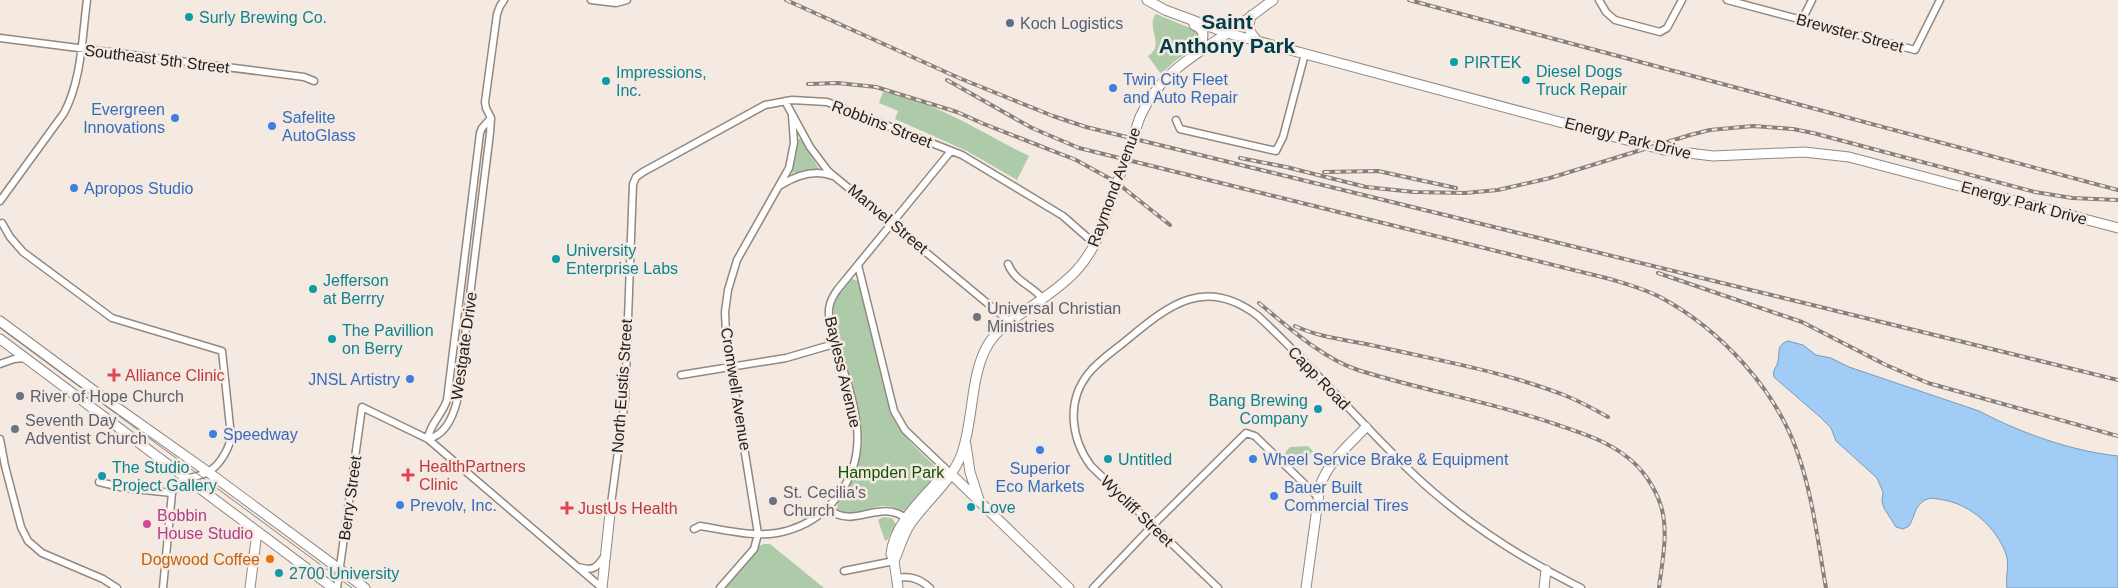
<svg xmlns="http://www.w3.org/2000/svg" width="2118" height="588" viewBox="0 0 2118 588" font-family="Arial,sans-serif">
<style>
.green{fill:#adcba8}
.water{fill:#a1ccf6;stroke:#7c99b5}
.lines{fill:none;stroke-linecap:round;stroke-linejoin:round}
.minor-casing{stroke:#928880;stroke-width:9}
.tertiary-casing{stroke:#928880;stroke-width:11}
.secondary-casing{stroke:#928880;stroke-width:11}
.minor{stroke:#fff;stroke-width:6}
.tertiary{stroke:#fff;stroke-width:9}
.secondary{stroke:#fff;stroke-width:9}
.tram{stroke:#88807b;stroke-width:1}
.rail-casing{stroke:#88807b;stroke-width:4}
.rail{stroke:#f5eae2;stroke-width:2;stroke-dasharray:5.5;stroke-linecap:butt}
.tertiary-bridge-casing{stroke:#928880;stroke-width:11;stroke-linecap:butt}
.tertiary-bridge{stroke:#fff;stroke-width:9}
.culture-dot{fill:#0f9aa8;stroke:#f5eae2;stroke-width:2}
.service-dot{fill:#5c6f8a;stroke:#f5eae2;stroke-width:2}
.shop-dot{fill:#3f7fe0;stroke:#f5eae2;stroke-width:2}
.worship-dot{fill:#6b7280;stroke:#f5eae2;stroke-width:2}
.health-dot{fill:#e0444e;stroke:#f5eae2;stroke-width:2}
.hotel-dot{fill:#d1479c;stroke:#f5eae2;stroke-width:2}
.food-dot{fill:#e8710a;stroke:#f5eae2;stroke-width:2}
.labels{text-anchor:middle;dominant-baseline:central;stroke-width:5;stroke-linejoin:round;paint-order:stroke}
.culture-label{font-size:16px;fill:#0d838f;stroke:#f5eae2;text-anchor:start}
.service-label{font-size:16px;fill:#4e5e75;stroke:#f5eae2;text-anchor:start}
.street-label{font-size:16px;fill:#25211e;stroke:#f5eae2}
.shop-label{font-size:16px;fill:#366cbe;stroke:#f5eae2;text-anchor:start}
.worship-label{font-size:16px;fill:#5b616d;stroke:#f5eae2;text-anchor:start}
.health-label{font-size:16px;fill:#be3a42;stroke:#f5eae2;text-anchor:start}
.park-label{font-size:16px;fill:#0f5203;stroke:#f5eae2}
.hotel-label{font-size:16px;fill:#b23c85;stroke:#f5eae2;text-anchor:start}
.food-label{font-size:16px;fill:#c56008;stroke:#f5eae2;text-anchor:end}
.district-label{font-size:21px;font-weight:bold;fill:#003d4b;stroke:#f5eae2}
</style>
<rect width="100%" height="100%" fill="#f5eae2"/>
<path class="green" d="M1156 14 1195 30 1200 36 1196 47 1175 61 1161 74 1148 56C1166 45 1145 27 1156 14Z
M883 92C935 101 982 133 1029 156L1017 180 967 151 895 119 898 111 879 103Z
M798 139H801L819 169 791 173 796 156Z
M852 279 858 281 890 412C901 436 920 452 939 470V473L909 511C899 512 892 504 881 506 869 508 848 517 837 511 836 500 848 490 852 481 857 472 859 461 861 451 868 421 843 356 834 325 831 306 836 290 852 279Z
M1308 446 1313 451 1299 466 1285 453 1290 447Z
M883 517 892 518 896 524 888 539 885 541 878 520Z
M764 544H770L824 588H724L759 546Z"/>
<path class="water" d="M1788 341 1803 345 1816 355 1831 358 1849 367 1979 411C2021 433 2071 451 2118 456V588H2007C2005 576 2010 566 2006 554 1996 527 1971 505 1944 500 1937 499 1931 497 1925 500 1914 506 1915 517 1909 526L1903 529 1896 527 1884 508 1882 502 1883 492 1877 478 1836 441 1831 428 1820 417 1774 377C1772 369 1777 368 1778 361 1780 352 1776 345 1788 341Z"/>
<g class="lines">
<g class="minor-casing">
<path id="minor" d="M591 0 616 3 627 0
M1599 0 1606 12 1615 20 1660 32 1667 28 1682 0
M1727 0 1915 50 1940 0
M1802 20 1812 0
M0 38 304 77 314 81
M785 101 810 147 828 171 1010 322
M1176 120 1180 129 1276 151 1283 137 1305 54
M781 185C797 175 815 169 833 176
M0 201 64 113C82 79 82 37 87 0
M2 223 10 237 23 252 112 318 222 351 231 436C230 447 221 463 211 470 197 481 179 473 172 493L163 588
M1008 264C1015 282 1032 285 1043 299
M858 265 894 411 905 430 950 473
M0 364 14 359 25 358
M681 375 786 358 834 344
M0 439 5 466 21 527 28 541 42 553 103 579 117 588
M428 439C445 435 453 417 457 401L490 133 491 118 486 108 485 102 497 14 500 6 504 0
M428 439C429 425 442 415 447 400L480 133 482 128 491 118
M99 482 125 488 172 493
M611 504 625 399 633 184 636 177 643 172 765 105 792 100 827 102 962 155 1063 216 1096 245
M828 509C857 531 878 496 909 520
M694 529 700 526C725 530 752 537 777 533 827 524 862 479 857 428 854 394 839 361 831 328 827 312 828 302 838 289L951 151
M578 567C592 571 596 569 604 557
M844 571 894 561
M896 578C910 576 919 578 930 588
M337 588 362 407 428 439 602 588
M720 588 754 549 758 534 726 335 725 312 728 290 737 260 789 168 794 143 792 115
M1093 588 1152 526 1246 433 1255 436 1318 497
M1218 588 1091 466C1071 439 1066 402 1088 374 1099 360 1115 350 1128 339 1170 304 1206 276 1258 316 1310 364 1356 418 1407 468 1457 517 1518 557 1581 588"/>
</g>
<g class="tertiary-casing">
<path id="tertiary" d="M1147 0 1165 10 1227 33 1664 150 1713 156 1804 152 1849 157 2118 228
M1252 15C1246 27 1249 31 1257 41
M1194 25C1207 31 1203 37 1200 49
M1140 117C1159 74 1192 57 1229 32 1244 22 1258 11 1273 0
M966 445 970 472 979 500
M950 473 1069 588
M894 561C900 548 903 534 911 523 928 499 952 481 962 453 974 418 970 373 989 343 999 328 1015 318 1029 308 1068 282 1091 264 1105 218
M250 588 257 532
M898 588 894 561 891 554C894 523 923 499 942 476L950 473
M1306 588 1320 486C1328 462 1349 445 1366 427
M1544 588 1546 570"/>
</g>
<g class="secondary-casing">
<path id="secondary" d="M0 321 112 404 208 472 365 588
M0 339 333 588
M602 588 611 504"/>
</g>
<use href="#minor" class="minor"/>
<use href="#tertiary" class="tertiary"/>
<use href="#secondary" class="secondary"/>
<path class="tram" d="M0 328 352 588"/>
<g class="rail-casing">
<path id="rail" d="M786 0 959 78 1053 116 1086 127 2118 380
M1409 0 2118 190
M947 80 1032 128 1079 148 1610 279C1627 284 1645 289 1660 297 1720 329 1776 389 1798 454 1813 497 1818 543 1826 588
M808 84 838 83 876 87 957 112 984 124 1076 160 1116 182 1170 225
M1240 158 1286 167 1366 187 1414 192 1465 193 1498 190 1550 178 1690 135 1710 130 1753 126 1793 129 1813 133 2035 192 2072 198 2118 200
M1324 172 1378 171 1456 188
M1658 273 1802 322 1886 365 1928 383 2118 436
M1259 303C1287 326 1323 359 1358 370 1424 391 1493 402 1558 425 1582 433 1607 441 1627 457 1642 468 1655 487 1661 506 1669 533 1662 561 1659 588
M1295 326C1323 339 1351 340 1380 347 1441 361 1505 372 1564 395 1579 401 1594 409 1608 417"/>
</g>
<use href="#rail" class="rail"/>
<g class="tertiary-bridge-casing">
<path id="tertiary-bridge" d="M1105 218 1140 117"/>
</g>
<use href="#tertiary-bridge" class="tertiary-bridge"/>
</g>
<g class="culture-dot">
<circle cx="189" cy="17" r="5"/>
<circle cx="1454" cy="62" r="5"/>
<circle cx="1526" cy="80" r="5"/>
<circle cx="606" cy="81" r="5"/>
<circle cx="556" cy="259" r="5"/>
<circle cx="313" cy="289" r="5"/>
<circle cx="332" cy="339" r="5"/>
<circle cx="1318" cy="409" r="5"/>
<circle cx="1108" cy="459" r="5"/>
<circle cx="102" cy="476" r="5"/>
<circle cx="971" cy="507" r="5"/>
<circle cx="279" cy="573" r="5"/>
</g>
<circle class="service-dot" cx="1010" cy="23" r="5"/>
<g class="shop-dot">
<circle cx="1113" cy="88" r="5"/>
<circle cx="175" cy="118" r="5"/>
<circle cx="272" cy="126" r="5"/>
<circle cx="74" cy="188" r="5"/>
<circle cx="410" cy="379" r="5"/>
<circle cx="213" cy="434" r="5"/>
<circle cx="1040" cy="450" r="5"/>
<circle cx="1253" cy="459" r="5"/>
<circle cx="1274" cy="496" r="5"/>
<circle cx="400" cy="505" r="5"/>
</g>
<g class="worship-dot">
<circle cx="977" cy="317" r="5"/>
<circle cx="20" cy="396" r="5"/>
<circle cx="15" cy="429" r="5"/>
<circle cx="773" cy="501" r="5"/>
</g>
<g class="health-dot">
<path d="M111.5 367.5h5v5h5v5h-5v5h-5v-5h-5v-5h5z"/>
<path d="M405.5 467.5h5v5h5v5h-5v5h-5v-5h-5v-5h5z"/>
<path d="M564.5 500.5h5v5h5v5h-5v5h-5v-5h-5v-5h5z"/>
</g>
<circle class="hotel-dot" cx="147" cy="524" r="5"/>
<circle class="food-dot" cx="270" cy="559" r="5"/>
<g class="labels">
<g class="culture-label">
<text x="199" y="17">Surly Brewing Co.</text>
<text x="1464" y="62">PIRTEK</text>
<text x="1536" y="71">Diesel Dogs<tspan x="1536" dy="18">Truck Repair</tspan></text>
<text x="616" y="72">Impressions,<tspan x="616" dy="18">Inc.</tspan></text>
<text x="566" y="250">University<tspan x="566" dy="18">Enterprise Labs</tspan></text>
<text x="323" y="280">Jefferson<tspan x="323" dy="18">at Berrry</tspan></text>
<text x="342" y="330">The Pavillion<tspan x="342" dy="18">on Berry</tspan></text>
<text x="1308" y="400" text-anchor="end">Bang Brewing<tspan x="1308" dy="18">Company</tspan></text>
<text x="1118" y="459">Untitled</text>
<text x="112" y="467">The Studio<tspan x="112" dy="18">Project Gallery</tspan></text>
<text x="981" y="507">Love</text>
<text x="289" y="573">2700 University</text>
</g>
<g class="service-label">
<text x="1020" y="23">Koch Logistics</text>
</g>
<g class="street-label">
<text transform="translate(1850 33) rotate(15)">Brewster Street</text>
<text transform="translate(157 59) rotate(7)">Southeast 5th Street</text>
<text transform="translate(882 124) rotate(21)">Robbins Street</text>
<text transform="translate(1628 138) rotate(14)">Energy Park Drive</text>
<text transform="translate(1114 187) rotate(-70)">Raymond Avenue</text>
<text transform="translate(2024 203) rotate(15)">Energy Park Drive</text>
<text transform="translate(888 219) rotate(40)">Manvel Street</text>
<text transform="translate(464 346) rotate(-82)">Westgate Drive</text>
<text transform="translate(843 372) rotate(77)">Bayless Avenue</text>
<text transform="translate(1319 378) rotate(46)">Capp Road</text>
<text transform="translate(622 386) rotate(-86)">North Eustis Street</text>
<text transform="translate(736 389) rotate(81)">Cromwell Avenue</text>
<text transform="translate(350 498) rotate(-82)">Berry Street</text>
<text transform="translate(1137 511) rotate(44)">Wycliff Street</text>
</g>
<g class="shop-label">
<text x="1123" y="79">Twin City Fleet<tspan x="1123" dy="18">and Auto Repair</tspan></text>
<text x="165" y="109" text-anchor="end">Evergreen<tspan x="165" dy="18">Innovations</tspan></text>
<text x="282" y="117">Safelite<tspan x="282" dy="18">AutoGlass</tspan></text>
<text x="84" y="188">Apropos Studio</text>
<text x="400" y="379" text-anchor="end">JNSL Artistry</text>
<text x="223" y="434">Speedway</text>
<text x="1263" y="459">Wheel Service Brake &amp; Equipment</text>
<text x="1040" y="468" text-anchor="middle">Superior<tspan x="1040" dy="18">Eco Markets</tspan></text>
<text x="1284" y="487">Bauer Built<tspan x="1284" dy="18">Commercial Tires</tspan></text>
<text x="410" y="505">Prevolv, Inc.</text>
</g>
<g class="worship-label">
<text x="987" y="308">Universal Christian<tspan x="987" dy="18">Ministries</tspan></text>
<text x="30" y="396">River of Hope Church</text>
<text x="25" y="420">Seventh Day<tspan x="25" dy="18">Adventist Church</tspan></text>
<text x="783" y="492">St. Cecilia's<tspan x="783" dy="18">Church</tspan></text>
</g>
<g class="health-label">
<text x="125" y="375">Alliance Clinic</text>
<text x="419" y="466">HealthPartners<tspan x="419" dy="18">Clinic</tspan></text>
<text x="578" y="508">JustUs Health</text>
</g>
<g class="park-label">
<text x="891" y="472">Hampden Park</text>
</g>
<g class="hotel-label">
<text x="157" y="515">Bobbin<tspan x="157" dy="18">House Studio</tspan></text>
</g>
<g class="food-label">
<text x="260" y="559">Dogwood Coffee</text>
</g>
<g class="district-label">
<text x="1227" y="21">Saint<tspan x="1227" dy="24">Anthony Park</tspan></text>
</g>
</g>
</svg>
